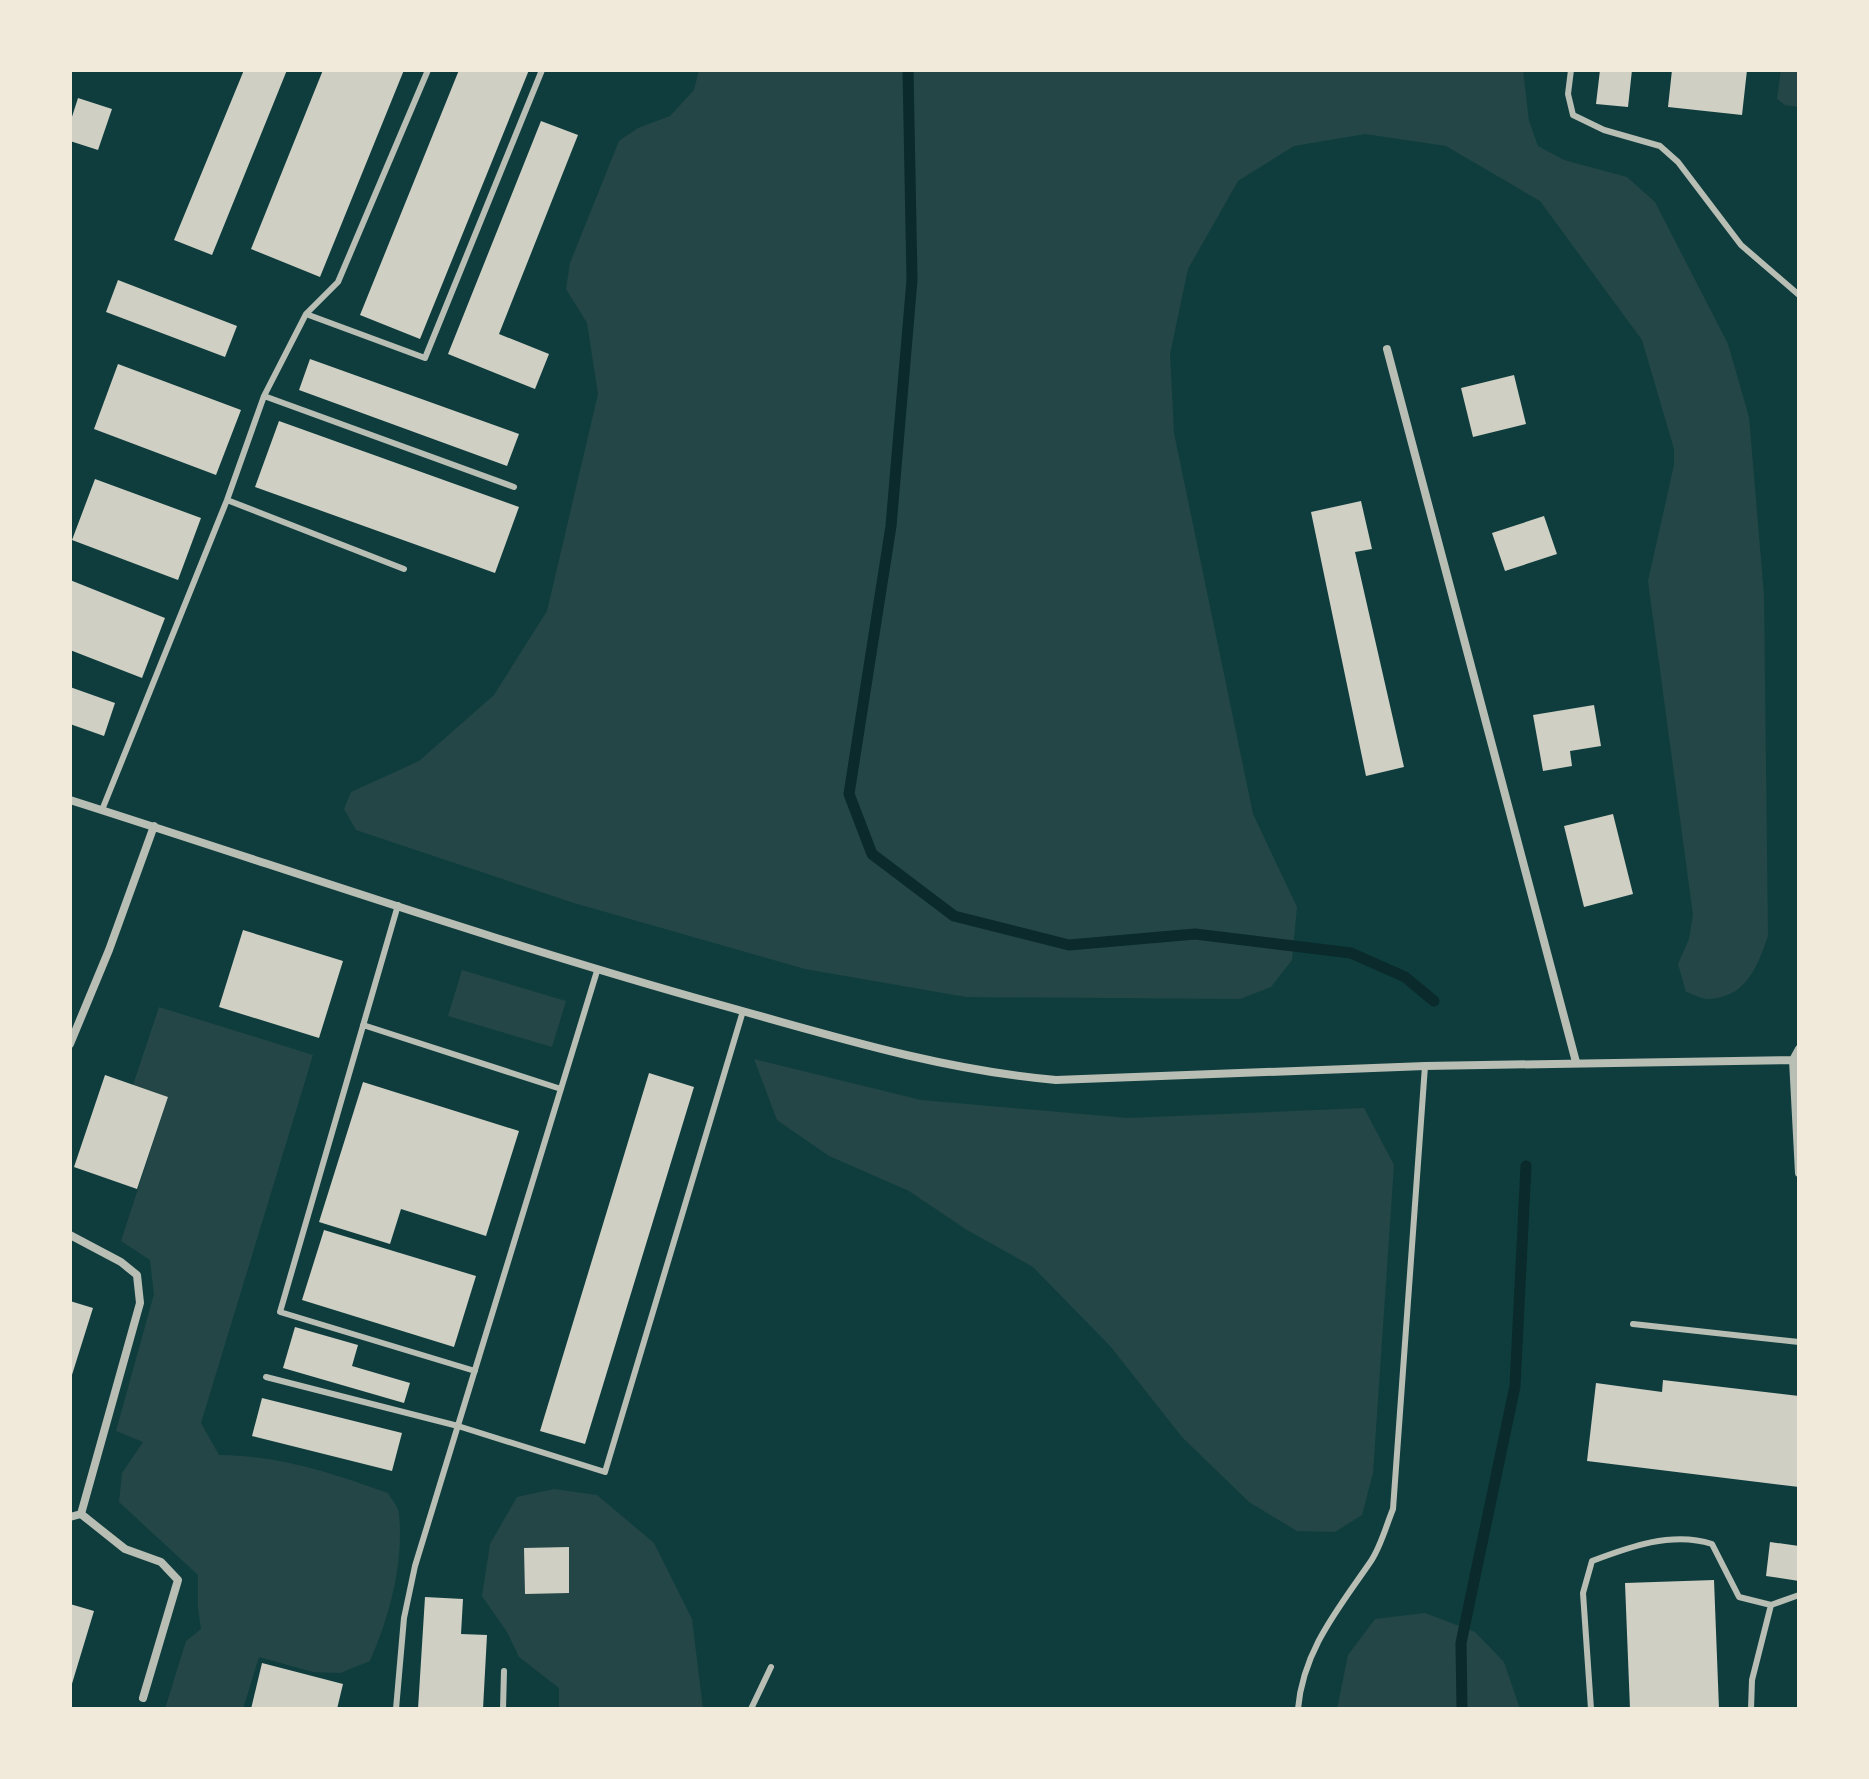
<svg xmlns="http://www.w3.org/2000/svg" width="1869" height="1779" viewBox="0 0 1869 1779" font-family="'Fira Sans',sans-serif">
<style>
.green{fill:#244646}
.lines{fill:none;stroke-linecap:round;stroke-linejoin:round}
.stream{stroke:#0a2a2b;stroke-width:11}
.building{fill:#cfcfc3}
.service{stroke:#b8beb3;stroke-width:6}
.minor{stroke:#b8beb3;stroke-width:8}
</style>
<rect width="100%" height="100%" fill="#0f3d3e"/>
<path class="green" d="M699 70H1523L1529 121 1538 146 1564 160 1627 177 1655 202 1728 344 1749 417 1764 595 1768 936C1758 965 1747 996 1711 999 1703 1000 1693 994 1686 992L1678 964 1689 939 1693 915 1648 581 1674 465V449L1642 340 1540 201 1446 146 1365 134 1294 146 1238 181 1188 269 1170 354 1174 433 1253 814 1297 907 1292 960 1271 987 1240 999 966 997 805 969 574 903 356 830 344 809 351 792 419 761 494 695 547 611 598 394 587 323 566 289 570 263 619 141 638 128 670 116 694 90Z
M1781 70H1799V107L1785 105 1777 99Z
M462 970 566 1001 552 1047 448 1016Z
M159 1007 313 1055 201 1423 219 1455C283 1456 329 1472 388 1493 392 1500 399 1507 399 1515 404 1563 389 1618 370 1661L340 1673 313 1672 259 1657 243 1709H165L186 1641 201 1629 198 1608V1575L119 1502 122 1473 143 1442 116 1431 154 1294 150 1260 121 1241 168 1097 133 1085Z
M754 1059 921 1100 1128 1118 1364 1108 1394 1165 1373 1473 1362 1515 1335 1532 1297 1531 1249 1502 1182 1437 1111 1347 1033 1267 967 1230 909 1191 829 1156 777 1120Z
M554 1489 597 1495 654 1543 692 1619 703 1709H559V1688L519 1657 507 1632 482 1596 490 1544 517 1497Z
M1425 1613 1475 1632 1504 1662 1520 1709H1337L1348 1655 1375 1619Z"/>
<g class="lines">
<path class="stream" d="M908 70 912 280 891 526 849 794 872 854 954 916 1069 945 1195 934 1351 953 1405 977 1434 1001
M1462 1709 1461 1643 1515 1386 1526 1166"/>
</g>
<path class="building" d="M244 70H287L212 255 174 240Z
M323 70H404L320 277 251 249Z
M459 70H529L420 339 360 315Z
M1600 70H1632L1628 107 1596 104Z
M1672 70H1747L1742 115 1668 107Z
M78 98 112 109 98 150 70 141V123Z
M541 121 578 135 499 334 549 354 535 389 448 354Z
M118 280 237 326 225 357 106 312Z
M310 359 519 434 507 466 299 390Z
M118 364 241 410 216 475 94 429Z
M1514 375 1526 424 1473 437 1461 388Z
M279 421 519 507 495 573 255 487Z
M95 479 201 518 178 580 72 540Z
M1361 501 1372 549 1355 552 1404 767 1366 776 1311 512Z
M1544 516 1557 554 1505 571 1492 533Z
M70 580 165 618 142 678 70 650Z
M70 687 115 703 104 736 70 724Z
M1594 705 1601 746 1570 751 1572 766 1543 771 1533 715Z
M1613 814 1633 894 1584 907 1564 826Z
M243 930 343 961 319 1038 219 1007Z
M649 1073 694 1087 585 1444 540 1431Z
M105 1075 168 1097 137 1189 74 1167Z
M363 1082 519 1131 486 1236 401 1209 390 1244 319 1222Z
M324 1230 476 1276 454 1347 302 1300Z
M70 1301 93 1308 71 1378H70Z
M295 1327 358 1345 352 1366 410 1383 404 1403 283 1368Z
M1663 1380 1799 1396V1487L1587 1461 1596 1383 1662 1392Z
M262 1398 402 1433 392 1471 252 1436Z
M1770 1542 1799 1546V1581L1766 1576Z
M569 1547V1593L525 1594 524 1548Z
M1714 1580 1719 1709H1630L1625 1583Z
M425 1597 463 1599 461 1634 487 1635 483 1709H418Z
M70 1604 94 1611 71 1687H70Z
M262 1663 343 1684 337 1709H251Z"/>
<g class="lines">
<path class="service" d="M1571 70 1568 94 1573 115 1604 130 1660 146 1678 162 1741 245 1799 295
M306 314 425 358 542 70
M264 396 514 487
M227 500 404 569
M102 810 227 500 264 396 306 314 338 282 428 70
M398 905 280 1312 475 1371
M363 1025 561 1089
M1633 1324 1799 1342
M266 1377 458 1426 605 1472 743 1011
M396 1709 404 1618 415 1566 597 971
M503 1709 504 1671
M751 1709 771 1667
M1298 1709C1303 1650 1339 1608 1371 1561 1381 1546 1386 1526 1393 1509L1425 1066
M1591 1709 1583 1593 1592 1561C1629 1547 1672 1531 1712 1544L1739 1597 1771 1605 1799 1595
M1751 1709 1752 1680 1771 1605"/>
<path class="minor" d="M1387 349 1576 1062
M70 800C287 869 502 944 721 1005 832 1036 941 1070 1056 1080L1425 1066 1793 1060 1799 1049
M70 1044 109 950 154 826
M1793 1060 1799 1173
M70 1235 121 1262 137 1275 140 1303 81 1514 70 1517
M81 1514 125 1549 161 1562 178 1580 143 1698"/>
</g>
<rect width="1869" height="1779" fill="none" stroke="#f1e9da" stroke-width="144"/>
</svg>
